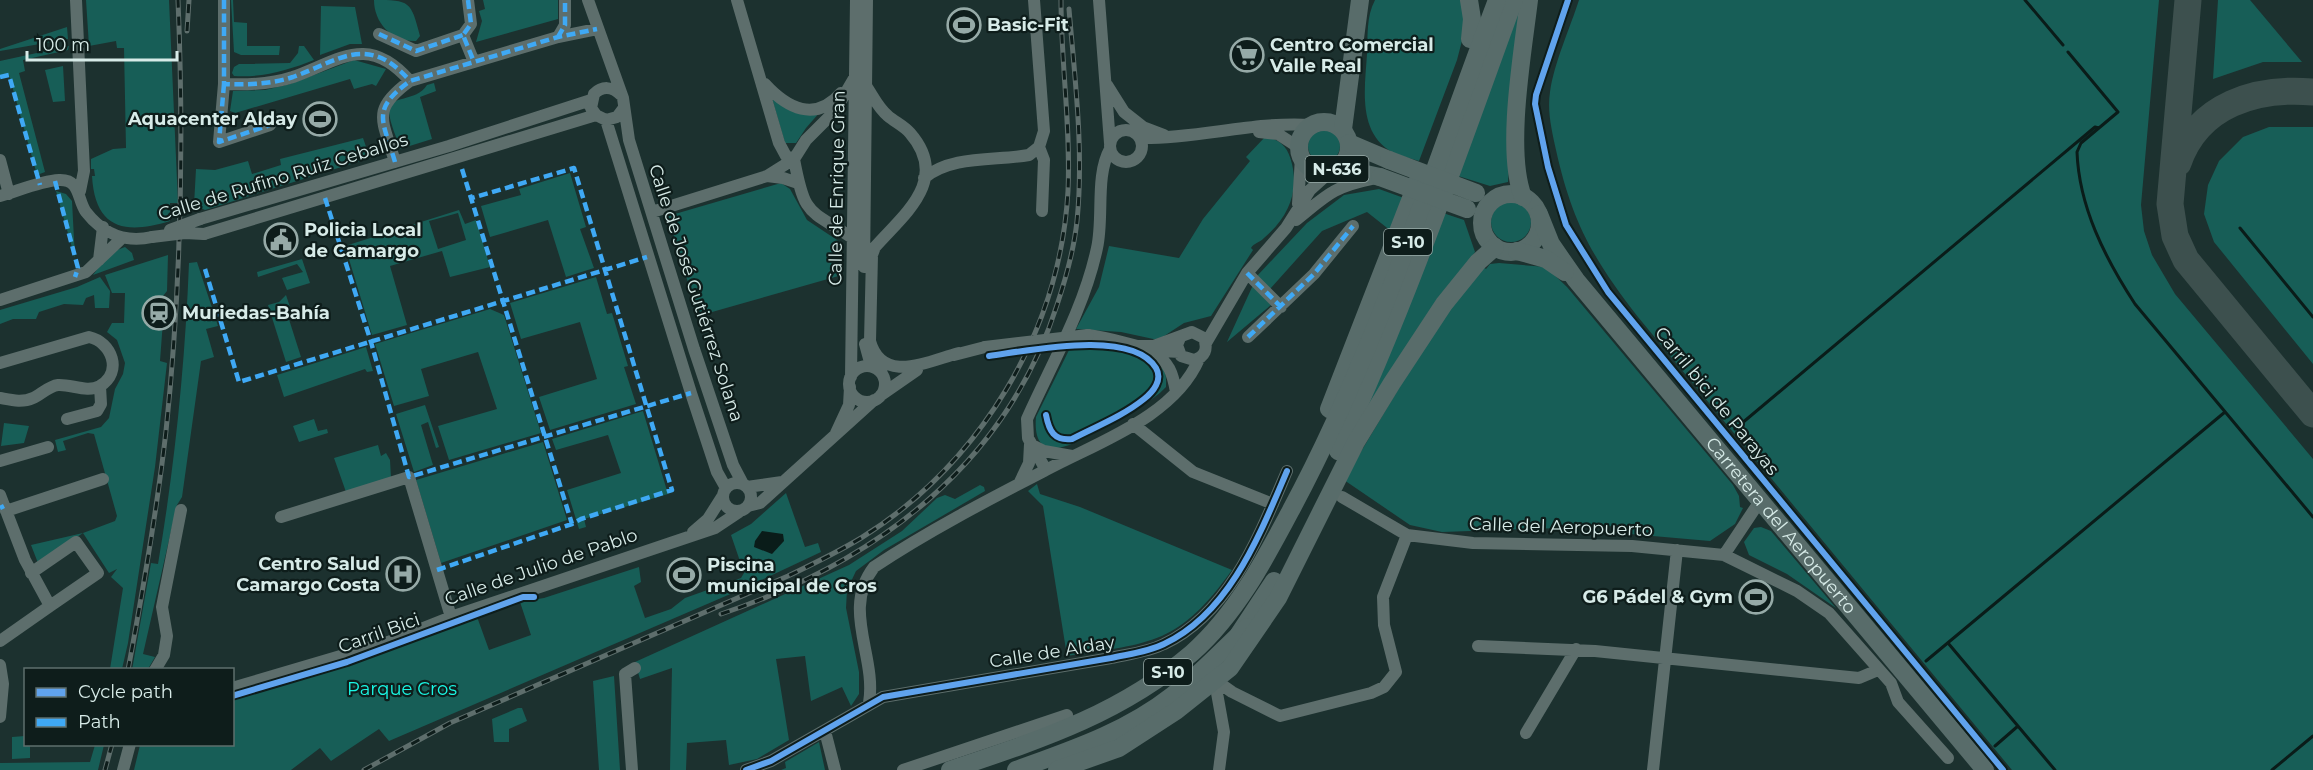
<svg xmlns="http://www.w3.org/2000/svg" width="2313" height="770" viewBox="0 0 2313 770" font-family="Montserrat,sans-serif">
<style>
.green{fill:#175e57;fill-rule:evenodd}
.water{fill:#0a1c19}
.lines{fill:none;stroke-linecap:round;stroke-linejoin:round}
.stream{stroke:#0a1c19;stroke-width:3}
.taxiway{stroke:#3d504e;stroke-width:27}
.minor{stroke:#5d6e6c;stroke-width:12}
.highway{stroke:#586c6a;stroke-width:18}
.rail-casing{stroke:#5e6e6c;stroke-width:5}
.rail{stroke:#0e1d1b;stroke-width:3;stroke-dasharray:9;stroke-linecap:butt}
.minor-bridge{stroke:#5d6e6c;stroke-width:12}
.highway-bridge{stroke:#586c6a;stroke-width:18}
.quiet{stroke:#3fa9f5;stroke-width:4.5;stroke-dasharray:9 4.5;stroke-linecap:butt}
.cycleway-casing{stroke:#0e1d1b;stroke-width:10}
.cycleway{stroke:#60a3ed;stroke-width:6}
.labels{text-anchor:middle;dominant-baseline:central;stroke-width:4.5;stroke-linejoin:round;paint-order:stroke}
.shield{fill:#0e1d1b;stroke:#9badaa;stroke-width:1.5}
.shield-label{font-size:16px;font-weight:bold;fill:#d7ebe8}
.poi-label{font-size:18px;font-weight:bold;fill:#d7ebe8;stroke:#0e1d1b;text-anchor:start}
.street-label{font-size:18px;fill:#d7ebe8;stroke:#0e1d1b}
.park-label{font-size:18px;fill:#1af7e4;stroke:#0e1d1b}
</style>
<rect width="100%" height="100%" fill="#1c312f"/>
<path class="green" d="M86 0H169L178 203H170V221C125 235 95 229 92 176H95L94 169H91V159L113 149 126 148 124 48H117L116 41 89 46Z
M231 0H233L234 22 247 23V46H280L279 55H241L234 52Z
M374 0C410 0 411 1 420 36L416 41C392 42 374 23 374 0Z
M483 0H558V19L476 42 482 21 479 11 485 9Z
M1375 0H1463L1464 33 1457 60 1419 161C1410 158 1400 156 1392 152 1357 132 1365 87 1367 54 1368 36 1366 17 1375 0Z
M1579 0H2159L2141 205 2144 231 2152 255 2175 294 2313 459V770H2012L1638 317C1593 259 1572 222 1556 150 1552 131 1547 112 1550 92 1554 63 1570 28 1579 0Z
M2218 0H2250L2302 62H2263L2213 79Z
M1522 2 1508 182 1490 186 1455 175Z
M321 6 355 7 362 44H350L320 55Z
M67 27 68 39 0 51V49Z
M69 46 68 50 23 60 25 71 19 73 45 172 37 175 9 75 0 78V61Z
M299 46H304L314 60C289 70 262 78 234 76L232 73 234 67 239 64 290 63 298 53Z
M354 60 386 69 376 86 372 84 354 89 350 79 235 113 230 111 233 91 265 90 290 84Z
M63 66 65 101 53 102 45 70Z
M434 83 436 91 420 97 432 139 400 149C397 138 390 124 389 112 388 94 416 103 427 85Z
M771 95 820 112 806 128 796 143H785Z
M2269 127H2313V364L2214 242 2204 214 2208 185 2219 161 2243 137Z
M1308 146a16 16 0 1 1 32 0a16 16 0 1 1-32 0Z
M1265 137C1282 140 1288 148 1292 164 1299 194 1287 218 1264 238 1259 243 1254 243 1251 248L1253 250 1211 316 1184 323 1158 340 1121 332 1076 329 1099 287 1109 246 1179 258 1203 219 1250 161 1246 157Z
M363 138 370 158 205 210 194 205 196 169 215 170 248 161 252 174 281 165 280 159Z
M570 173 586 227 580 229 594 268 566 277 548 220 490 237 481 206 521 195 519 189Z
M781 183 790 189 807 220 840 242 842 275 698 316 668 216Z
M1379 189 1404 198 1391 231 1367 212 1322 231 1270 289 1257 276 1307 223 1344 195Z
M56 191 66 194 72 201 75 258Z
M1491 222a20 20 0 1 1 40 0a20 20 0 1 1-40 0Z
M459 210 465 224 476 220 490 267 450 277 442 251 390 266 407 325 372 335 345 246ZM458 213 466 240 438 249 429 221Z
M1443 213 1464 220 1475 252 1366 410Z
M125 247 132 253 134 260 93 275 109 253Z
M168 255 167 291 156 305 155 320 163 321 160 361 167 363 155 467 128 643 122 669H110L123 588 111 577 117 569 109 573 83 533 38 563 31 545 83 533 115 521 117 516 94 434 88 433 63 441 66 450 58 452 55 440 101 427 109 418 115 389 123 374 125 363 117 340 107 332 112 323H124L125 293H112L105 275Z
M302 259 310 283 287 290 282 278 303 272 297 264 258 277 257 272Z
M197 262 218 326 206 329 214 357 201 361 182 497 177 505 143 654 155 657 148 669 132 670 151 563 158 564C175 464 185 364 189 263Z
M1499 263 1546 267 1567 287 1733 485 1739 496 1740 507 1743 508 1735 524 1710 541 1630 534 1616 526 1442 532 1410 525 1344 480 1433 331 1483 267 1486 269 1490 264Z
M100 277 110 291 109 308H95L94 295 86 298 83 305 64 304 39 312 36 319H13L0 324V310L77 287Z
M596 277 607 314 612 313 628 366 624 367 636 404 550 430 539 397 597 379 580 322 521 339 510 303Z
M1253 285 1271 305 1227 342Z
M286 295 290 307 286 310 301 357 286 362 268 305 279 302Z
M490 309 504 315 541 433 449 460 438 426 497 409 478 352 421 369 429 396 394 406 375 344Z
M1079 344C1102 347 1145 352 1162 368 1167 373 1166 380 1166 387 1151 403 1130 412 1111 423 1087 437 1031 475 1036 417L1070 348Z
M366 347 373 371 367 372 365 369 284 397 277 375Z
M425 405 439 447 436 448 428 422 421 425 433 465 414 472 396 414Z
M643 411 668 494 584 519 586 527 579 529 567 490 621 473 608 435 556 450 552 439Z
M314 419 318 431 327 429 328 433 299 442 293 426Z
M4 423 29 426 24 443 1 446Z
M543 442 567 520 441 563 416 480Z
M378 445 381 456 386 453 390 460 391 478 346 492 334 458Z
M1037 484 1040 494 1080 507 1232 570C1179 644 1153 643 1067 656L1043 506 1028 491Z
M980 485 984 487 985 491 884 550 856 571 847 590 846 608 859 672V694L851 706 842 687 811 701 805 656 776 659 789 740 757 759 729 765 726 740 687 743 686 770H670L672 668 640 679 635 662 849 565 902 531 937 498 945 495 955 499Z
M786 493 805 547 818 543 821 552 749 586 389 741 379 729 331 761 320 748 291 770H134L140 745 232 744 233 699 260 692 314 671 352 663 452 622 476 614 489 650 531 635 520 602 544 598 639 567 641 582 634 586 645 618 671 609 685 598 741 578 744 573 731 535 751 524Z
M1761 527 1771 531 1836 608 1787 574 1749 555 1744 542 1754 528Z
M614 676 620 770H599L593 681Z
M518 708H522L527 721 509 729V742H494L492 719Z
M25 736 26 744 30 745V758L12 759V737Z
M819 742 825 770H781L786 768 785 762Z
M95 745H104L98 770H0V763L90 762Z"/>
<path class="water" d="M762 531 783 534 784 541 772 554 754 547 755 541Z"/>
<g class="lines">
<path class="stream" d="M2025 0 2063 45
M2068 52 2118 112 2081 143 2077 152C2079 207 2105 258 2135 304L2313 517
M2240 228 2313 317
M1735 429 2095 127 2099 128
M1948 643 2055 770
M1926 661 2225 412
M1995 746 2018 726
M2272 770 2313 736"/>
<path class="taxiway" d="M2188 0 2170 204 2175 236 2186 260 2313 414
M2178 163C2198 104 2257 87 2313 92"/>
<path class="minor" d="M76 0 84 171 80 191
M224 0V84C246 85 272 84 293 77 340 60 368 33 410 81
M468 0 471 24 463 35 474 62
M588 0 623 98 629 140 694 349 733 465 743 484
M737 0 779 143 786 156 794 159
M1099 0 1110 143
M379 34 416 51 463 35
M558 37 565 25V0
M224 84 219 142 270 125
M765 84C787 108 815 123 841 93
M1107 85 1124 112 1143 127 1164 135
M866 86C873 96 878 108 888 116 895 122 904 126 910 133 951 180 903 215 875 247L872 255 870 341C882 385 928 361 959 353
M621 95C612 86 602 86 594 94L591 108 596 115 606 120 617 117 623 109
M606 120 691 393 717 472 726 488
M1110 146a16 16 0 1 1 32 0a16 16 0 1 1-32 0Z
M1259 132 1278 134 1298 147
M1141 138C1198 139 1254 121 1311 125
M1039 147 1044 160 1042 211
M794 159C805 218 808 208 854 239
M0 160 9 194
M395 162C383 120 370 110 410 81L558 37 597 29
M767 176 783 178 798 183
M924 178C952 155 995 161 1029 155L1039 147 1044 131 1034 0
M0 196C18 191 40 181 59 180 81 179 77 200 86 212 103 234 126 243 152 237
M1298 204 1301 158
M652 212 767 176 794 159 806 140 835 111 856 75
M200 219 449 146 591 100
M1296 220C1326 196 1332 187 1371 179
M204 234 596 115
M99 260 103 227
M864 267 867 0
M1247 273 1281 307
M0 300 86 272 121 239
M1088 335C1121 339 1146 352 1179 352
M1248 337 1314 274 1353 226
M1206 343 1247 273 1286 228 1310 190 1330 172
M865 344 871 366
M1138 346H1154L1192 332 1204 338C1208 349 1205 357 1194 360L1181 356 1177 345 1180 338
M1152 352C1169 361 1173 374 1176 392
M954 355 985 347
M0 363 89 337C112 342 123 372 100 386 87 393 71 384 58 385 49 386 40 395 33 398 22 403 11 400 0 398
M849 384a18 18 0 1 1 36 0a18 18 0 1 1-36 0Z
M851 377 856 0
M881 395 917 370
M67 419 97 411 101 404 100 386
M1133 424 1193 472 1273 504
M836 433 849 405 850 387
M0 461 48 447
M1046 470 1028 438 1027 419C1052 363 1084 309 1097 248 1104 217 1095 176 1110 149
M723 497a14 14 0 1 1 28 0a14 14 0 1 1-28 0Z
M1019 484 1029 463 1030 444 1044 451 1072 456
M747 487 782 482
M0 495 25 560 50 606 0 641
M1342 497 1407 535 1473 543 1632 546 1724 555 1760 501
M748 506 760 503 874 400
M6 511 103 479
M281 517 409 477 451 617
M693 532 708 519 722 497
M1724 555 1797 591 1829 613 1891 683 1898 702 1948 758
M31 573 76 542 98 573 50 606
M1478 646 1595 651 1859 678 1878 670
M0 665 3 684 0 717
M155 670 164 655 167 636 162 607 181 510
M1215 680 1232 692 1280 716 1371 693 1384 687 1396 672 1384 625 1383 597 1407 535
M232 688 388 642 451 617 715 528 739 512
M869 703C877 656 841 610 874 567 928 531 988 500 1046 470 1098 442 1174 417 1199 359
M825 731 835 770
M1526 733 1576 649
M123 770 130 744
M632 770 625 674 635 668
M746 770 771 761 883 697 1111 658C1129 654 1148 652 1164 644 1230 613 1260 534 1287 471
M903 770 1067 715
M1219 770 1224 732 1217 693 1222 685
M1653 770 1677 550"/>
<g class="highway">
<path d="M1469 0 1472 19 1470 39"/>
<circle cx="1324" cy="147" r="25"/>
<path d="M1343 129 1360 0"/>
<path d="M1349 143 1389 160"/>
<path d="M1338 168 1380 177"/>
<circle cx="1511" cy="223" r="29"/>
<path d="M1523 197C1505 150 1523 51 1529 0"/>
<path id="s1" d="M1539 214 1551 244 1576 280 1985 770"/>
<path d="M1517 251 1546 259 1565 272"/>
<path d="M1329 409 1420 175"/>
<path d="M1338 451C1406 305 1459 151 1514 0"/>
<path d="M1239 634 1274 581"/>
<path d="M950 770C1039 740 1119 715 1192 653 1236 614 1264 561 1291 510 1378 348 1432 171 1497 0"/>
<path d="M1016 770C1071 750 1126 732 1173 695 1200 675 1222 650 1247 627"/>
<path d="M1057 770 1119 748 1176 711 1230 668 1278 598 1356 442 1392 383 1444 304 1478 262 1495 247"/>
</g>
<g class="rail-casing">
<path id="rail" d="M187 31 189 0
M721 614C876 562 1006 465 1057 305 1066 278 1074 249 1077 221 1084 151 1075 80 1069 9
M128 670C143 590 157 511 166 431 181 288 184 144 178 0
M105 770 112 744
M364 770 450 723 788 576C813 564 838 552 861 538 980 464 1060 332 1068 191 1071 127 1061 64 1061 0"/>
</g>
<use href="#rail" class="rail"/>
<path class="minor-bridge" d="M170 230 200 219
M152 237 185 233 204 234
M985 347 1088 335"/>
<path class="highway-bridge" d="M1389 160 1476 193
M1380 177 1467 209"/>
<path class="quiet" d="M224 0V84C246 85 272 84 293 77 340 60 368 33 410 81
M468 0 471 24 463 35 474 62
M379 34 416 51 463 35
M558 37 565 25V0
M0 77 9 75 40 185
M224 84 219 142 270 125
M395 162C383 120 370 110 410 81L558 37 597 29
M462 169 572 524
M55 181 78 268 75 277
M325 198 371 342 409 477 691 393
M205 269 239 382 647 257
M1247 273 1281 307
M1248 337 1314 274 1353 226
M0 508 4 506
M437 570 572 524 581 519 672 490 574 168 472 198"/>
<g class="cycleway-casing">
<path id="cycleway" d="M1568 0 1536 95 1535 104 1548 167 1566 225 1608 292 2003 770
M989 356C1027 351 1132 328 1156 368 1163 380 1153 392 1144 399 1123 416 1095 427 1072 439 1054 441 1049 431 1046 415
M232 696 347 662 523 597H534
M746 770 771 761 883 697 1111 658C1129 654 1148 652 1164 644 1230 613 1260 534 1287 471"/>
</g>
<use href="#cycleway" class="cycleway"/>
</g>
<defs>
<g id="stadium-ring" transform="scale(1.725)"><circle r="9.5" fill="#0e1d1b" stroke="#96aaa7" stroke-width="1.5"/><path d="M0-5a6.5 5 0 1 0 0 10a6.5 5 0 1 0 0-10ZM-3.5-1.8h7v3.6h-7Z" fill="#96aaa7"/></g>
<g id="supermarket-ring" transform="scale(1.725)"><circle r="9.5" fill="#0e1d1b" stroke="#96aaa7" stroke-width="1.5"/><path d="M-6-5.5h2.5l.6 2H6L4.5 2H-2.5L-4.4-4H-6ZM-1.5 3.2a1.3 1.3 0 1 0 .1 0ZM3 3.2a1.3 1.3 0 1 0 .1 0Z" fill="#96aaa7"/></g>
<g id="civic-ring" transform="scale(1.725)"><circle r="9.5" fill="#0e1d1b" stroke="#96aaa7" stroke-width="1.5"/><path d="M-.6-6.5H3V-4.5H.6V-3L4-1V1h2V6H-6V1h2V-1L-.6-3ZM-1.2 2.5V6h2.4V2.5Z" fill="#96aaa7"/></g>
<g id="station-ring" transform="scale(1.725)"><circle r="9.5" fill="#0e1d1b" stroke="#96aaa7" stroke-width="1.5"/><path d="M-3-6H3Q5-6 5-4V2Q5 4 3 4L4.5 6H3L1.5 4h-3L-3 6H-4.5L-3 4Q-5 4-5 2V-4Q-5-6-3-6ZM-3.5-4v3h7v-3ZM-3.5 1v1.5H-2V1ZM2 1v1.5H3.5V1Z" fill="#96aaa7"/></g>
<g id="hospital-ring" transform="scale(1.725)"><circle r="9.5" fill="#0e1d1b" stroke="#96aaa7" stroke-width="1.5"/><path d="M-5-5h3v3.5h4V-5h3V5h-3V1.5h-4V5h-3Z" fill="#96aaa7"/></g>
</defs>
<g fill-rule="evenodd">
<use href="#stadium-ring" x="964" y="25"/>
<use href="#supermarket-ring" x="1247" y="55"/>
<use href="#stadium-ring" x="320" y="119"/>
<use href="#civic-ring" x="281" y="240"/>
<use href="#station-ring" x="159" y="313"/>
<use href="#hospital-ring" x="403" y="574"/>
<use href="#stadium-ring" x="684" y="575"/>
<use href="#stadium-ring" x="1756" y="597"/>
</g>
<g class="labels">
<g class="shield">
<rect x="1305.5" y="156" width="63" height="26" rx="4.5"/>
<rect x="1384" y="229" width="48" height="26" rx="4.5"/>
<rect x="1144" y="659" width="48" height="26" rx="4.5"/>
</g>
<g class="shield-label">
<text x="1337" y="169">N-636</text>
<text x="1408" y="242">S-10</text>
<text x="1168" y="672">S-10</text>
</g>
<g class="poi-label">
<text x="987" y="25">Basic-Fit</text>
<text x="1270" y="45">Centro Comercial<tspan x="1270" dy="21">Valle Real</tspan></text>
<text x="297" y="119" text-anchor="end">Aquacenter Alday</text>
<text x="304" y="230">Policia Local<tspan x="304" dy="21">de Camargo</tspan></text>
<text x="182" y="313">Muriedas-Bahía</text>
<text x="380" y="564" text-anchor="end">Centro Salud<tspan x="380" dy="21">Camargo Costa</tspan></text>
<text x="707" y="565">Piscina<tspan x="707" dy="21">municipal de Cros</tspan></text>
<text x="1733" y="597" text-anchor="end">G6 Pádel &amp; Gym</text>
</g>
<g class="street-label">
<text transform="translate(283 177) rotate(-17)">Calle de Rufino Ruiz Ceballos</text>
<text transform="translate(837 188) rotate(-89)">Calle de Enrique Gran</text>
<text transform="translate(696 293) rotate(72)">Calle de José Gutiérrez Solana</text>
<text transform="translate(1717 401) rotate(51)">Carril bici de Parayas</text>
<text stroke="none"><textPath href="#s1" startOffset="396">Carretera del Aeropuerto</textPath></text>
<text transform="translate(1561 527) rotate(2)">Calle del Aeropuerto</text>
<text transform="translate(541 567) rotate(-19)">Calle de Julio de Pablo</text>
<text transform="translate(379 633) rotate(-20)">Carril Bici</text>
<text transform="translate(1052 652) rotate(-9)">Calle de Alday</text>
</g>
<g class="park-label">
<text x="402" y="689">Parque Cros</text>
</g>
</g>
<rect x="24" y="668" width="210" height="78" fill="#0e1d1b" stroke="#5e6f6d" stroke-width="1.5"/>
<rect x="36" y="688" width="30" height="9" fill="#60a3ed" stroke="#5e6f6d" stroke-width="1.5"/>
<text x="78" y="698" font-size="18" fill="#d7ebe8">Cycle path</text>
<rect x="36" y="718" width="30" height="9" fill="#3fa9f5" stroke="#5e6f6d" stroke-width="1.5"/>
<text x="78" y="728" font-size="18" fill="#d7ebe8">Path</text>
<path d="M27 51v9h150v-9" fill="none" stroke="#d7ebe8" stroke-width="3"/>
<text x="36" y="51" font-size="18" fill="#d7ebe8" stroke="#0e1d1b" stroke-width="4.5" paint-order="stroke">100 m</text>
</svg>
